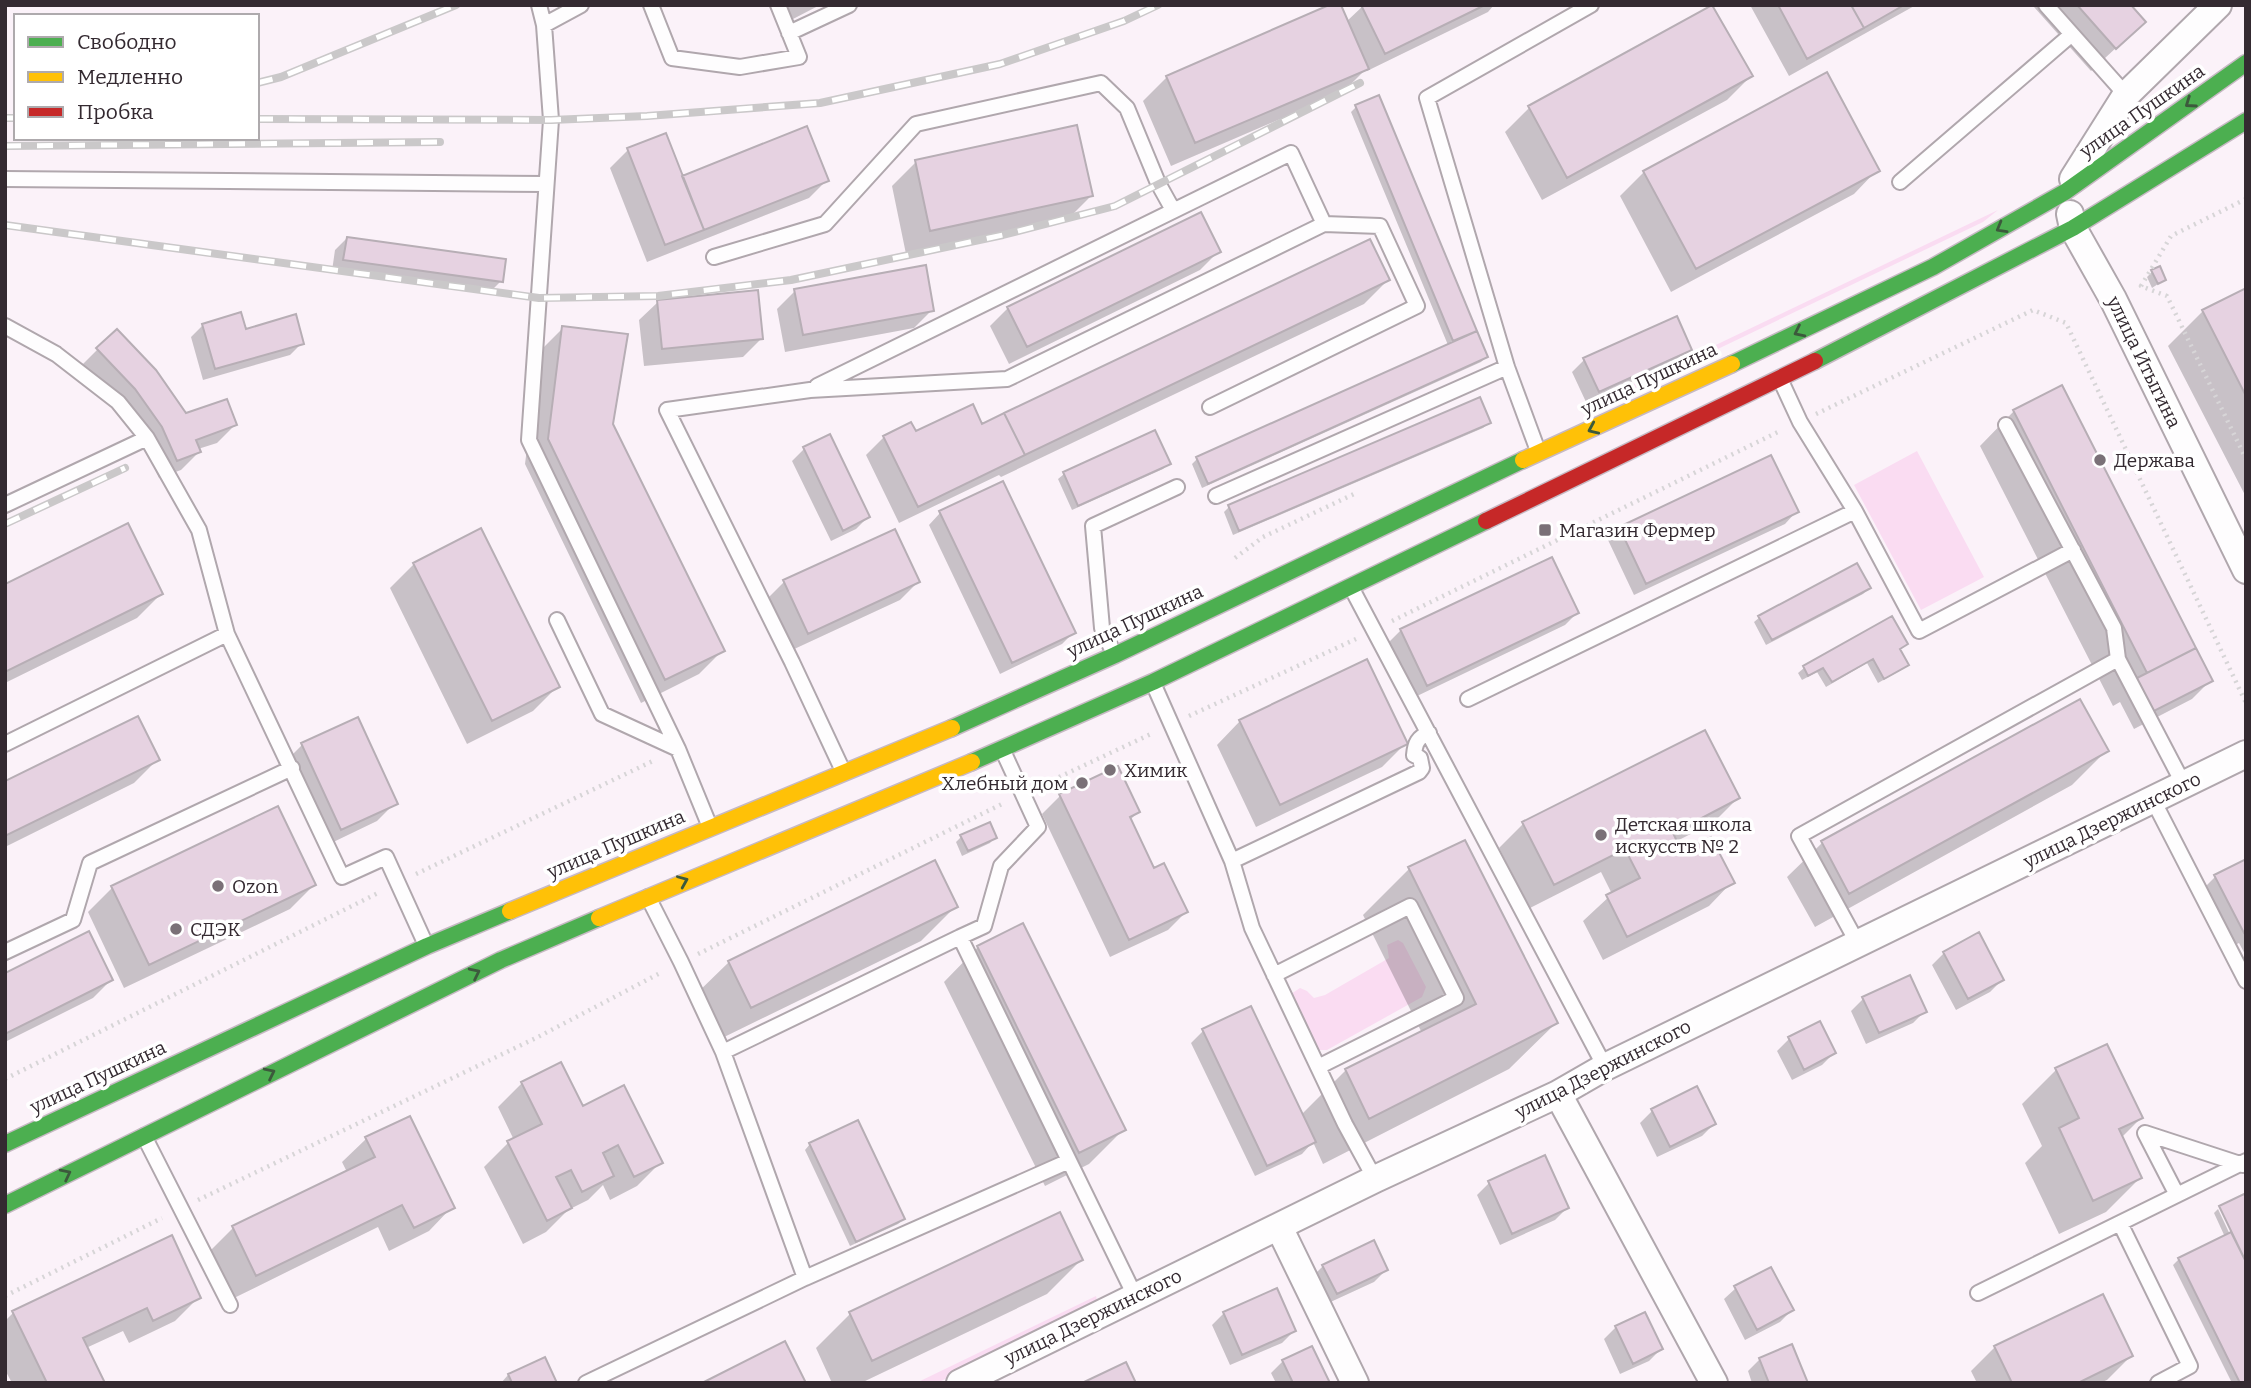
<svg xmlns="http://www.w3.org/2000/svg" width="2251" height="1388" viewBox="0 0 2251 1388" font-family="Bitter,serif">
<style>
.green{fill:#fadcf2}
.shadow{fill:#0003}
.building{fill:#e6d2e1;stroke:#b7aeb5;stroke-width:2}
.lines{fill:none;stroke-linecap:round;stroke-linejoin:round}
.lane-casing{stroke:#b0a7ad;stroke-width:18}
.street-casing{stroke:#b0a7ad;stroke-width:30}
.fast-casing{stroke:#c6b9c3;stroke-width:19}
.slow-casing{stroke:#c6b9c3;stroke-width:19}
.jam-casing{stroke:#c6b9c3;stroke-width:19}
.path{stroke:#d7d5d7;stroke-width:4.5;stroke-dasharray:2 5;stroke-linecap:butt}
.lane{stroke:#fefdfe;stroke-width:14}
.street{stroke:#fefdfe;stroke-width:26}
.fast{stroke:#4caf50;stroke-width:16}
.slow{stroke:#ffc107;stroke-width:16}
.jam{stroke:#c62828;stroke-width:16}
.rail-casing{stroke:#cac8c9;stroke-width:8}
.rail{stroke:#fff;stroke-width:5;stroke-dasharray:16;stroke-linecap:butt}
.oneway{stroke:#3c593c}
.poi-dot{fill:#7a7077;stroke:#fff;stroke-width:2.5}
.labels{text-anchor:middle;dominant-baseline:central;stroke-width:7;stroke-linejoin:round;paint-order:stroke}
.street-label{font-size:19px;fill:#342a31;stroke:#fff}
.poi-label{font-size:19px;fill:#342a31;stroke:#fff;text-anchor:start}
</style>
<rect width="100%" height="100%" fill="#fbf2f9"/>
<path class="green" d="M1998 210 1983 222 1588 411 1582 409Z
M1917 451 1984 577 1921 610 1854 485Z
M1398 940 1403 943 1426 987 1422 997 1327 1050H1319L1314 1046 1291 994 1300 988 1307 991 1314 998 1325 995 1389 958 1387 945Z
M1096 1296 1098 1304 937 1383H916Z"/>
<path class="shadow" d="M786 5H820L793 19Z
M1364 5H1494L1488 12 1367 71 1366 69 1343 92 1171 166 1143 101 1167 77 1346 22Z
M1750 5H1916L1789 76Z
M2035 5H2128L2144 22 2091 71 2034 7Z
M1713 7 1751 76 1727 100 1542 200 1505 132 1529 108Z
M1378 98 1486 357 1481 362 1202 488 1192 464 1197 459 1448 345 1351 112 1356 107Z
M628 150 681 178 827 180 809 198 647 262 610 168Z
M916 162 1091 196 1067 220 906 254 892 186Z
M1877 170 1854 194 1671 292 1620 196 1644 172Z
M347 238 501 281 489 293 332 271 335 250Z
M1218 252 1200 270 1009 364 990 326 1008 308Z
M2152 272 2164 280 2152 288 2147 277Z
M1388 280 1364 304 1001 477 999 475 899 523 866 455 884 437 981 426Z
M2246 290V497L2168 346 2203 311Z
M795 291 932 310 914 328 785 352 777 309Z
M658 302 761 339 743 357 644 366 639 320Z
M203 325 245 331 302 343 290 355 203 380 191 337Z
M563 328 723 650 699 674 641 703 525 464 539 352Z
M98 349 185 415 235 425 217 443 198 449 199 452 181 470 159 478 144 446 117 407 80 367Z
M1690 349 1678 361 1586 402 1572 372 1584 360Z
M2014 411 2210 681 2192 699 2134 729 2120 702 2113 706 1980 446Z
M1489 423 1483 428 1233 535 1224 512 1229 507Z
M829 436 868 517 856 529 831 541 792 461 804 449Z
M1169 463 1163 469 1072 510 1058 479 1064 474Z
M1796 512 1785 524 1634 595 1608 540 1620 528Z
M940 513 1074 632 1062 644 1000 674 929 525Z
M414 564 557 687 533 711 467 744 390 588Z
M784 582H918L900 600 790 651 766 600Z
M5 586 161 594 137 618 5 683Z
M1869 588 1863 594 1766 645 1754 622 1760 617Z
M1577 613 1565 625 1415 697 1389 642 1401 630Z
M1891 618 1906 644 1899 650 1907 664 1901 670 1878 683 1867 663 1826 687 1817 672 1802 680 1798 673 1804 668Z
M2079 701 2106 751 2072 785 1815 927 1787 877 1822 843Z
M1240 721 1406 743 1382 767 1256 827 1217 745Z
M302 745 395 803 377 821 323 847 284 763Z
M158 759 134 783 5 847V783Z
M1118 769 1138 812 1130 820 1153 870 1186 912 1168 930 1110 957 1042 814 1060 796Z
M1738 798 1714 822 1675 842 1682 854 1732 882 1709 906 1603 960 1583 921 1612 894 1601 872 1530 908 1499 848 1523 824Z
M961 837H995L990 843 962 856 956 842Z
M2246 861V956L2239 943 2225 950 2197 895 2215 877Z
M1409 869 1556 1023 1509 1069 1323 1164 1313 1142 1302 1154 1255 1176 1191 1043 1203 1031 1301 1115 1346 1070 1422 1033 1363 915Z
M314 885 290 909 124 988 88 912 112 888Z
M956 906 921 941 716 1041 694 996 729 962Z
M978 947 1123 1130 1089 1164 1045 1186 944 982Z
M1944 953 2002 980 1990 992 1956 1010 1932 965Z
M5 975 111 980 93 998 5 1042Z
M1863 999 1925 1011 1913 1023 1866 1044 1851 1011Z
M1820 1023 1834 1053 1822 1065 1792 1080 1777 1051 1789 1039Z
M2056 1070 2141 1118 2121 1138 2140 1178 2106 1212 2059 1234 2025 1163 2042 1146 2022 1104Z
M522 1083 582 1108 661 1162 637 1186 610 1200 603 1185 588 1200 568 1210 546 1232 523 1244 484 1167 508 1143 514 1140 498 1107Z
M1652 1111 1714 1124 1702 1136 1657 1157 1640 1123Z
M366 1139 452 1207 429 1231 389 1251 378 1227 232 1299 209 1252 233 1228 347 1172 342 1162Z
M810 1144 903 1219 898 1224 850 1246 805 1150Z
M1489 1183 1567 1208 1555 1220 1500 1245 1477 1195Z
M2246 1201V1383H2232L2173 1265 2179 1259 2225 1237 2214 1213 2218 1209 2233 1241 2236 1239Z
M1081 1260 1047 1294 861 1383H832L816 1348 850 1314Z
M1323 1266 1386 1270 1374 1282 1324 1305 1311 1278Z
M1736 1288 1792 1310 1780 1322 1745 1340 1724 1299Z
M199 1297 175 1321 129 1343 123 1331 86 1348 103 1383H12L5 1370V1321L13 1313Z
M1224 1313 1294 1331 1282 1343 1230 1365 1212 1325Z
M1644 1314 1661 1349 1649 1361 1620 1374 1604 1339 1616 1327Z
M1995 1347 2131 1356 2107 1380 2100 1383H1977L1971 1371Z
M1760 1359 1806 1383H1752L1748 1371Z
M544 1360 555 1383H501L508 1375Z
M1283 1361 1328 1383H1276L1271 1373Z"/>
<path class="building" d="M1329 5H1341L1369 69 1195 143 1166 76Z
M1361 5H1485L1385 54Z
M1712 5 1753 76 1567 178 1528 106Z
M1778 5H1851L1864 28 1807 59Z
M1851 5H1904L1864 28Z
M2077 5H2131L2146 22 2116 49Z
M1827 72 1880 171 1696 269 1643 171Z
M1379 95 1477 331 1453 341 1355 105Z
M1077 125 1093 196 930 231 915 160Z
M807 126 829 181 704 230 682 176Z
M666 133 704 230 665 245 627 148Z
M1201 212 1221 252 1027 347 1007 307Z
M347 237 506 259 503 282 343 260Z
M1370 239 1390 280 1025 455 1004 413Z
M926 265 934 311 803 335 794 289Z
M2160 266 2166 280 2158 284 2151 270Z
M2246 288V396L2202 310Z
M758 290 763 339 662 349 657 300Z
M241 312 246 329 296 314 304 344 215 369 202 324Z
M1677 316 1692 350 1599 392 1583 358Z
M562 326 628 334 613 424 725 651 665 680 548 439Z
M117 329 156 370 186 413 227 399 237 425 196 440 201 452 177 461 162 427 135 389 96 348Z
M1477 331 1488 357 1208 484 1196 457Z
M2062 385 2196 648 2147 673 2013 410Z
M1480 397 1491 423 1239 531 1228 505Z
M973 404 982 424 1004 413 1025 455 918 507 883 436 911 422 916 431Z
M1155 430 1171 464 1078 506 1063 472Z
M830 434 870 517 843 531 803 447Z
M1771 455 1799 512 1646 584 1619 527Z
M1003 481 1076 633 1012 663 939 511Z
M128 523 163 594 5 672V584Z
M481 528 560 687 492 721 413 563Z
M895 529 920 582 808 634 783 580Z
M1552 557 1579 613 1427 686 1400 629Z
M1857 563 1871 588 1772 640 1758 616Z
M1892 616 1908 644 1900 649 1909 665 1884 679 1873 659 1832 682 1823 668 1808 676 1803 666Z
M2196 648 2213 681 2152 712 2135 679Z
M1367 659 1408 744 1280 805 1239 720Z
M2080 699 2109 751 1849 894 1821 841Z
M138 716 160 760 5 836V781Z
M358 717 398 804 341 830 301 743Z
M1705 730 1740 798 1673 833 1682 852 1711 837 1735 883 1627 937 1606 895 1640 878 1625 849 1554 885 1522 822Z
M1118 766 1140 812 1130 817 1154 868 1164 863 1188 912 1129 940 1059 794Z
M278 806 316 885 149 965 111 886Z
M990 822 997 838 968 851 960 835Z
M1465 840 1558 1023 1369 1119 1345 1069 1476 1004 1408 867Z
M2246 859V932L2244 933 2214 875Z
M935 860 958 907 751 1008 728 961Z
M1023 923 1126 1130 1079 1153 977 946Z
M89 931 113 980 5 1034V973Z
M1979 932 2004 980 1968 999 1943 952Z
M1910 975 1927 1012 1879 1033 1862 997Z
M1251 1006 1316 1142 1267 1166 1202 1029Z
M1820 1021 1836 1053 1804 1070 1788 1037Z
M2107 1044 2143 1118 2119 1129 2142 1178 2093 1201 2059 1128 2079 1118 2055 1068Z
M561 1062 583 1106 624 1085 663 1163 634 1177 618 1145 603 1153 614 1176 582 1192 571 1170 556 1177 572 1208 547 1221 507 1141 542 1124 521 1082Z
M1697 1086 1716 1124 1670 1147 1651 1109Z
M410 1116 455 1208 414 1228 402 1205 256 1276 232 1226 375 1157 365 1137Z
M858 1120 905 1219 856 1242 809 1143Z
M1545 1155 1569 1208 1512 1234 1488 1181Z
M2244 1194 2246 1197V1262L2219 1206Z
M1060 1212 1083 1260 872 1361 849 1312Z
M2231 1232 2246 1262V1383H2240L2178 1258Z
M172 1235 201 1298 153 1321 147 1308 83 1338 105 1383H47L12 1311Z
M1374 1240 1388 1270 1337 1294 1322 1265Z
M1771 1267 1794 1310 1757 1330 1734 1286Z
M1277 1288 1296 1331 1242 1355 1223 1312Z
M2103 1294 2133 1356 2078 1383H2012L1994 1346Z
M1645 1312 1663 1349 1633 1364 1615 1326Z
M785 1341 806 1383H702Z
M1792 1344 1808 1383H1769L1759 1358Z
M1312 1346 1330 1383H1293L1282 1360Z
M545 1357 557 1383H512L508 1374Z
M1126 1362 1136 1383H1082Z"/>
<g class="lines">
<g class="lane-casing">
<path id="lane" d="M539 5 544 25
M581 5 544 25 551 120 529 440 678 749 710 827
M651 5 672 58 740 67 799 57 778 5
M2046 5 2126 95
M789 33 849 5
M5 179 546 184
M1900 182 2072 34
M714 257 825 224 916 124 1101 83 1127 108 1158 183 1173 210
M5 326 56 354 118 402 147 438 199 530 227 634 342 877 386 857 426 945
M1781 381 1800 422 1855 511 1919 631 2073 550
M817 386 1291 153 1324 224
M2006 425 2114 628 2118 659 2184 785
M1538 451 1507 367 1427 98 1591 5
M1216 496 1507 367
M5 505 147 438
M1351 587 1605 1067
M557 620 602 714 678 749
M1114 654 1102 628 1093 526 1177 487
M1153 683 1232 861 1252 928 1345 1124 1375 1179
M1468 699 1855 511
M5 744 227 634
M1003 751 1038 827 1001 866 984 926 960 937 1135 1296
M843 771 792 662 667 410 810 390 1007 379 1324 224 1380 226 1417 306 1210 407
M2153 800 2246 981
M1232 861 1419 772 1422 768 1420 758 1414 755C1415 743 1418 737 1429 733
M648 897 681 962 723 1052 805 1278
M1858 944 1799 836 2118 659
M5 952 73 920 90 863 292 768
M1274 975 1410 906 1456 998 1318 1067
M723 1052 960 937
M144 1136 230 1305
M2177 1195 2145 1133 2243 1165
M2120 1223 2190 1366 2158 1383
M1978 1293 2246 1161
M586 1383 805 1278 1069 1161"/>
</g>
<g class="street-casing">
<path id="street" d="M2073 179 2126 95 2218 5
M2070 214 2073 228 2113 299 2246 570
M1558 1094 1714 1383
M1279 1227 1355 1383
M960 1383 1375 1179 1558 1094 1605 1067 2246 754"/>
</g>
<g class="fast-casing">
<path id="fast" d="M1815 361 2073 228 2246 121
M1732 364 1933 267 2065 192 2246 63
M952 728 1115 655 1523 460
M972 762 1153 682 1486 521
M5 1144 427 946 510 911
M5 1205 501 960 599 918"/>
</g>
<g class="slow-casing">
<path id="slow" d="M1523 460 1732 364
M510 911 952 728
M599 918 972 762"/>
</g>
<g class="jam-casing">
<path id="jam" d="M1486 521 1815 361"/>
</g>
<path class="path" d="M2246 199 2171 236 2141 286 2167 296 2246 459
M1816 414 2033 310 2066 323 2246 703
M1235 558 1263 537 1354 494
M1392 621 1780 431
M1189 716 1356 639
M1040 786 1153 733
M416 874 655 760
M698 954 1004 803
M5 1079 380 892
M198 1200 538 1037 662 972
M5 1296 162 1218"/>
<use href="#lane" class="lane"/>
<use href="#street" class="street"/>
<use href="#fast" class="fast"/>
<use href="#slow" class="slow"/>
<use href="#jam" class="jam"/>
<g class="rail-casing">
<path id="rail" d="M257 83 281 77 456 5
M5 118H16
M257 119 551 120 647 116 820 103 1000 64 1124 21 1158 5
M5 146 440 142
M5 225 539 298 658 296 791 280 1003 235 1115 206 1360 83
M5 524 125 468"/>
</g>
<use href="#rail" class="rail"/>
</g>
<defs><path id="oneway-chevron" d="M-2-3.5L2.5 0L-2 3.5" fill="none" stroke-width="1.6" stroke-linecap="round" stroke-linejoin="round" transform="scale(1.75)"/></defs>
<g class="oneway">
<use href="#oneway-chevron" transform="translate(2190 103) rotate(145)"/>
<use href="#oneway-chevron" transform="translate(2001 228) rotate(150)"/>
<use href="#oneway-chevron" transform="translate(1799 332) rotate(154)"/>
<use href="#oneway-chevron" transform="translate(1593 429) rotate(156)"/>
<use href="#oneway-chevron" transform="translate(683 881) rotate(-23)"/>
<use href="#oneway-chevron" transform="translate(475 973) rotate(-26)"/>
<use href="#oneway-chevron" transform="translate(270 1073) rotate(-26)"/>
<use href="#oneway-chevron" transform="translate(66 1174) rotate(-27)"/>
</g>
<g class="poi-dot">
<circle cx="2100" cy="460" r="7"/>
<rect x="1538" y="523" width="14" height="14" rx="3.5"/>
<circle cx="1110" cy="770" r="7"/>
<circle cx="1082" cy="783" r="7"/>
<circle cx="1601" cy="835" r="7"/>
<circle cx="218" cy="886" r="7"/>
<circle cx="176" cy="929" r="7"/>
</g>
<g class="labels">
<g class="street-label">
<text transform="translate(2142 111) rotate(-35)">улица Пушкина</text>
<text transform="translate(2144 362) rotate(64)">улица Итыгина</text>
<text transform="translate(1649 379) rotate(-25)">улица Пушкина</text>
<text transform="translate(1135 621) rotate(-25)">улица Пушкина</text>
<text transform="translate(2112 820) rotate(-26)">улица Дзержинского</text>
<text transform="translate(616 844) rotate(-23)">улица Пушкина</text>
<text transform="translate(1603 1069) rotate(-27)">улица Дзержинского</text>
<text transform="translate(98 1077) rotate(-25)">улица Пушкина</text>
<text transform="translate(1093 1317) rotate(-26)">улица Дзержинского</text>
</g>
<g class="poi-label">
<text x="2114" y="460">Держава</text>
<text x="1559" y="530">Магазин Фермер</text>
<text x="1124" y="770">Химик</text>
<text x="1068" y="783" text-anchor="end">Хлебный дом</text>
<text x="1615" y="824">Детская школа<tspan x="1615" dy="22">искусств № 2</tspan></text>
<text x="232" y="886">Ozon</text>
<text x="190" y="929">СДЭК</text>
</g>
</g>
<rect width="2251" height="1388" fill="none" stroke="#342a31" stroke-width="14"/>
<rect x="14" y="14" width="245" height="126" fill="#ffffff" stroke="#aeaaad" stroke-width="2"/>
<rect x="28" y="37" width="35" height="10" fill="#4caf50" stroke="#aeaaad" stroke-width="2"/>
<text x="77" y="49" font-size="21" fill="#342a31">Свободно</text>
<rect x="28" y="72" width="35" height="10" fill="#ffc107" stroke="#aeaaad" stroke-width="2"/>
<text x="77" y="84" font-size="21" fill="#342a31">Медленно</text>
<rect x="28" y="107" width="35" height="10" fill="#c62828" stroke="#aeaaad" stroke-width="2"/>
<text x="77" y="119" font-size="21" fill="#342a31">Пробка</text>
</svg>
